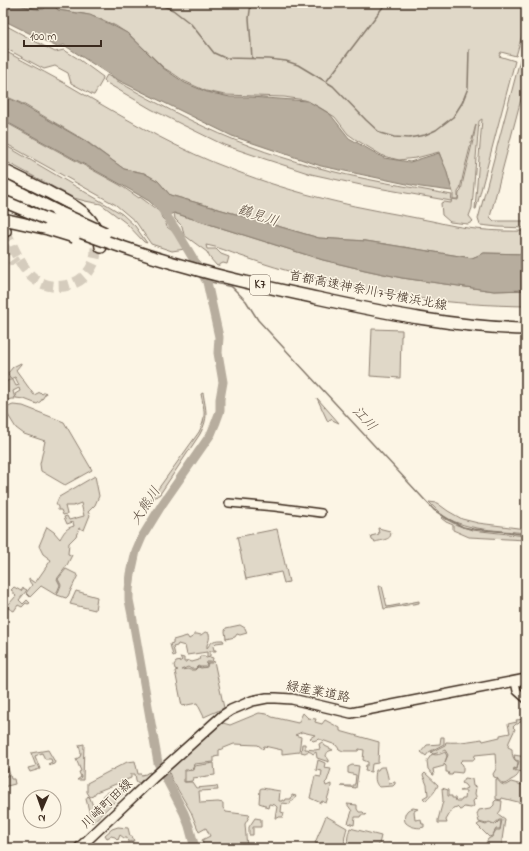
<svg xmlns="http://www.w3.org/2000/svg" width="529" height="851" viewBox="0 0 529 851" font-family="'Indie Flower','Klee One',sans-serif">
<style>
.green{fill:#e0d8c8;stroke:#8e8173}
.water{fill:#b7ad9e;stroke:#85796b}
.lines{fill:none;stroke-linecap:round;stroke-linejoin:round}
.stream{stroke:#85796b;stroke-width:1.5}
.river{stroke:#b7ad9e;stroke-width:9}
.highway-tunnel{stroke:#d5ccbd;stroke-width:11;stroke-dasharray:11 5.5;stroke-linecap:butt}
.minor-casing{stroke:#3b2a1e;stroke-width:10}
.major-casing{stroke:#3b2a1e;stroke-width:12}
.highway-casing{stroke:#3b2a1e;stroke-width:14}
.minor{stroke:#fcf5e5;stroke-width:7}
.major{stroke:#fcf5e5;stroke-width:9}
.highway{stroke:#fcf5e5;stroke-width:11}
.highway-bridge-casing{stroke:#3b2a1e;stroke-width:14;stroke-linecap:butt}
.highway-bridge{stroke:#fcf5e5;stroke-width:11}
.labels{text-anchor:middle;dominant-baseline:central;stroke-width:3;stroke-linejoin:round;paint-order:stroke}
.shield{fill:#fcf5e5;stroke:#75675a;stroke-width:1}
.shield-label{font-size:12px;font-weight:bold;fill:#3b2a1e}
.street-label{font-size:13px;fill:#3b2a1e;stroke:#fcf5e5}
.water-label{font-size:14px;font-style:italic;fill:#605144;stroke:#fcf5e5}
</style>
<rect width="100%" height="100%" fill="#fcf5e5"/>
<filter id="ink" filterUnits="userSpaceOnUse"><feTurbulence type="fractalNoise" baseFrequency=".025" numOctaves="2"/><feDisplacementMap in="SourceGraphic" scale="8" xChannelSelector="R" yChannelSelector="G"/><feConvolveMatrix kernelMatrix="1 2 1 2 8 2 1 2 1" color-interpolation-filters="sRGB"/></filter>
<g filter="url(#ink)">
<path class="green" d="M16 3H48C46 5 45 7 43 8 38 10 22 5 16 3Z
M56 3H526V22L516 56 501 52 499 56 515 61 476 209H475L482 119 479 121 472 208 469 216 473 221 472 222 468 224 450 222 442 215 441 203 444 202 451 203 452 199 458 200 459 193 461 191C465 168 473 146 476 124L464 171 460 189 458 192V199H453V192L439 152 416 158 399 160 383 156 355 139 348 134 335 117 319 107 305 100 284 97 225 95 206 91 184 81 174 74 164 68 131 36 116 26 101 19 84 14 58 10 56 7Z
M3 24 55 52 64 50 77 58 103 77 102 81 94 95H93L71 83 68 73 55 66 44 69 3 47Z
M526 37V80L490 217 494 221H526V228L498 227 480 225 478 219Z
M3 50C30 65 59 79 85 95 133 123 181 151 233 170 264 182 296 192 329 200 363 209 398 214 432 221 463 229 495 232 526 231V254L484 253 472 258 366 241 319 238 170 195 158 181 144 173 124 169 86 141 23 104 3 95Z
M107 75C134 91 162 106 190 120 229 139 270 155 312 166 358 179 405 186 452 195L451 201 361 185 311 174 265 159 224 145 185 126 151 109 105 82V81L104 80Z
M3 121 120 185 139 198 140 197 160 212 162 218 166 222V224L167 227 175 233 178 240 185 249 172 251 151 244 136 222 116 205 3 142Z
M3 144 109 206 122 214 135 226 147 243 144 242 126 223 101 204 85 201 74 198 3 160Z
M174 213 323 260 365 270 402 278 494 291 526 290V306C453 305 381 296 310 277 287 271 264 264 241 256 229 252 219 247 206 245L207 249H216L221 254 229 257 227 264 223 263 217 266 210 258 207 252 184 235 182 226 175 219Z
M372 329 402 330V336H401L400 378 370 376Z
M21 363V364L16 370 34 395 40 392 42 394 45 392 46 393 41 401 37 404 24 399 16 398 15 394 20 391 19 388 13 391 15 399H11L3 402V398H4L5 391V383L3 381V377L6 382 9 380H13L16 386 19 385 15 377 10 379 8 373 13 367Z
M203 393C206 411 209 417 200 434L160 494 147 503 158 489 199 432C207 417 204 409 201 394Z
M317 398 339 423 330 419 328 422Z
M13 405 23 406 64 422 92 470 65 485 41 471 40 464 45 441 24 434 16 428 8 415 3 416V409Z
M95 476 99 496 95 505 88 512 90 515 84 530 79 528 76 536 69 543 68 554 72 555 66 567 57 579 60 585 56 595 41 586 30 597 26 593 32 585 29 581V579L35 583 51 560 43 554 39 546 47 527 54 532 60 539C64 532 66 528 74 526L73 522 67 524 64 517 67 516 69 520 84 516 81 503 73 506H65L67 514 63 515 61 510H58V507L56 504 59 497Z
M429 502 437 503 448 511 462 519 478 523 526 529V533C499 530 469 531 445 517 439 513 434 507 429 502Z
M442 517 457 525 472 530 526 536V540L469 537 453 530V525L446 522 441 518Z
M378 528 390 531C394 540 381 540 375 542L372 540 371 536 379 534Z
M277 529 289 582 284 583 281 572 246 579 237 537Z
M66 569 78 575 68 596 66 598 57 595 61 585 58 579Z
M379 586H382L387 607 419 601V603L384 609Z
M14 587 21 591 23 588 27 590 19 600 23 604 27 600 30 603 28 604 26 603 22 607 18 605 14 611 8 608 9 604 16 596 14 594V592L11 590Z
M76 591 97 597 95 610 70 604Z
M240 625 245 628 247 633 240 635 237 634 235 637 226 639 225 631 226 628Z
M205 632 209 633C210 638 209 641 207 645V648C213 640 214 640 223 640L224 642 216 643 213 646 214 650H216V651H210V656L207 657V652L187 655 185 646 178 644 177 646 173 647 175 655 173 656 170 644 173 643V640L187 636 189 639 194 636V634H197L201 635Z
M200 656H205L206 658 210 657 213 658 212 662H207L206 667H200L198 666 195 669H191L188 667 181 670 188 669 190 670H195L198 667 201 668 207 667 208 663H212L214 661 224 708 204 717 197 703 182 706 175 671 178 670 175 669 174 665 176 662 181 661 182 660 180 657 184 658V662H186L187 660 192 662 199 660Z
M259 713 267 714 272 717 298 723 303 713 308 718 316 719 315 722 322 724 325 720 340 728V731L379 742 378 763 372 764 371 772 365 771 366 765H368V762L363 760 364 750 359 749 358 751H343L339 749 336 745 319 739 313 741 310 738 315 735 302 732 295 735 301 737 299 752 282 754V750L264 746 263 749 258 745 234 744 219 750V756L214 757V762L194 764 192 770H184V782H192L196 788 217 786 218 790 199 791 200 803 218 802 223 803V808L226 812 250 815 245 824 247 848 240 846 236 843 233 848H204L202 840 210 836 206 828 199 832 191 812 171 778 168 769 189 749 223 723 230 725Z
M526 719V721L520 722 518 724H516L513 727 515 729 509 742 508 747 512 749C512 755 513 760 518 762L517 769 514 768 513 771 519 773C517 777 515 778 511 780 504 785 503 786 497 778L494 777 493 774 496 769 495 753 475 755 474 760H462L460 762 463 765V771L462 773 453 772 452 775H449L448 772H446V766L444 764V766L433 769 434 775H433L428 769 427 761 432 754C436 756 441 754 445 752L447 756 445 762 448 755 445 750 441 752 433 754 431 752 445 745 446 742C458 743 470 741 482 739L483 741 500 737V735L510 733 508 724 517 722 516 720Z
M441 737H444V744L429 752 426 756 421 752 427 745 440 744Z
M322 742 325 746 333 750C328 751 327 752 326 756L329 760V762L317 758 316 752 313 754C310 751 308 751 305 753L301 752 302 744H305V749L315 750 320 749 319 744Z
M84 744 83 780H77L81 777 79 772 81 771 76 759 80 757 81 753 79 745Z
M48 750 55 762 54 764 51 765 48 764 52 762 51 759H45L42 753 35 756 40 769 30 772 28 768 36 766 31 753Z
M514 755 526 757V773L514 770V769H517L519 761 515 760Z
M318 760 325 763 324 768 331 769 327 781 325 783 326 786 331 784V787L326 803 322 801 321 803 310 798 315 776 321 777 322 771 316 770Z
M135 761 138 774H141V775L146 774 147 773 150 772 151 776 145 780 143 779 139 783 137 782 136 780 135 774H131V778L96 792 93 796 90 797 87 792V783L127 762Z
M214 763 215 775 193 778 192 781 185 782V771L193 770 194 766Z
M352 765 359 766 356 788 341 786H354V784H355L356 775 348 773V767Z
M381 767H385C387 772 388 777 389 783L395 782V784L393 786 379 787C374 782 375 777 376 770H378L379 768Z
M8 768 11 779H14L15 784 3 787V776H7Z
M425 773 438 785C434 794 432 794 426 801L423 798 428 795 427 785 423 775Z
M465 778 472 779 473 786 476 787 475 794 476 796V798L473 801 474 806 471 808 464 807 462 809 460 810 457 807 453 808 446 820 447 823H438V820L443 801 442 788 448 790V796H452V798H455L456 801H461L462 799H465L466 791H460L467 788 465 785 462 783Z
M496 779H497C500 783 501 785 506 785L511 782 526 786 522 803 502 798 501 800 496 799Z
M129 784 131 786 92 823 86 799 88 796 90 798 93 806 103 802 104 794Z
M262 788 280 791 279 801H282V800L285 801 286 799H291L292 795 296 796 293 801H291L290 804 282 803 281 812 284 813 283 817H279L278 818H275L277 807 275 805 269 804 268 808 265 807V805L259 803 260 789Z
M496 800 502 801 501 810 498 814 505 819 502 840V848H490L489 847 486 843 488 839 492 837 496 830H500L502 820H499L494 824 489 822 486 824 479 822 477 814 479 810 491 808 494 805V802Z
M347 804 357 805V809L359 812H363L366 815H361L360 817H355L354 825 348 823 352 811Z
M413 808 418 809 414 811 415 820 421 819 422 824H424V827C419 829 410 827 406 823 403 820 405 813 407 811 408 809 411 809 413 808Z
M326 816 347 828C345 835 343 841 346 848H332L315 843Z
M255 818 261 819V827H253V835H249V827Z
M499 821H501L500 829H496L492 836 489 837 477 825 480 823 486 825 489 823 495 825Z
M118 827 128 828 130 836H132L134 841 128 842 127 838H124L120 835 118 840 115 837 111 836 107 838 105 835 112 829Z
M350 828 381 836 378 848H349C346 841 348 835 350 828Z"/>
<path class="water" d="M3 3C6 3 10 3 13 3 23 5 34 11 44 9L48 3H56L55 7 58 10 90 15 110 24 127 33 143 48 163 68 185 83 207 92 230 97H250L308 101 330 114 349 138 384 158 410 162 439 153 446 169 452 191 421 187 321 166 232 136 116 79 64 45 57 47 3 20Z
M3 96 19 103 85 141 124 169 144 173 158 181 170 195 319 238 366 241 472 258 484 253 526 254V290L494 291 402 278 365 270 323 260 174 213 164 217 160 211 149 201 122 185 3 120Z"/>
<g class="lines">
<path class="stream" d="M156 3 173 10 191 24 214 53 225 58 269 59 286 61 298 65 333 86 366 120 380 133 394 137 409 138 425 135 436 130 453 117 462 103 468 88 469 50
M251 3 249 18 252 58
M326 82 386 3
M207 282H211L232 287 246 301 258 320 434 510 448 519 463 527 473 529 508 532 526 535"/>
<path class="river" d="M160 206 178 233 207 282 219 337 218 353 223 382 220 399V411L216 422 211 434 163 503 142 537 136 551 131 574 129 590V600L132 615 158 763 184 813 189 826 195 848"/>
<path class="highway-tunnel" d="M5 231C13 246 19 264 31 276 50 294 83 288 93 264 96 258 96 252 96 246
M3 246 15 263"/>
<g class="minor-casing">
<path id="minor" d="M229 503 275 507 321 513
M515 682 517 691 526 699"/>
</g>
<g class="major-casing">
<path id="major" d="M79 848 153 778 222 716 231 710 252 701 267 698H276L292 699 351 713 526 679"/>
</g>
<g class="highway-casing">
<path id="highway" d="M3 170C18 177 33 185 48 192 64 201 83 208 93 224 98 231 100 239 101 247
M3 184 56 211
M3 195 23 204
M3 219 48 229
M3 227 5 231"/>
</g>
<use href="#minor" class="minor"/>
<use href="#major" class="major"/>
<use href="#highway" class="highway"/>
<g class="highway-bridge-casing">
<path id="highway-bridge" d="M3 201C64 227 127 251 191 268 232 280 275 289 317 298 386 313 455 327 526 329
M56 211 105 233
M48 229 74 237"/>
</g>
<use href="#highway-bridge" class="highway-bridge"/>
</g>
</g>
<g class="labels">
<rect class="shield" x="250" y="275" width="20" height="20" rx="3"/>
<g class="shield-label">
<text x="260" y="285">K7</text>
</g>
<g class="street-label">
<text transform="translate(368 291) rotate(11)">首都高速神奈川7号横浜北線</text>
<text transform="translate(318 692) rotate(11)">緑産業道路</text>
<text transform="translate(107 804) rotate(-44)">川崎町田線</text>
</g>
<g class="water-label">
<text transform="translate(258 216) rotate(18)">鶴見川</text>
<text transform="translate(364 419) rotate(47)">江川</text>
<text transform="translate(146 506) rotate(-57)">大熊川</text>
</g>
</g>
<rect width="529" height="851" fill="none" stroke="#fcf5e5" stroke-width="16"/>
<rect x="8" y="8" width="513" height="835" fill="none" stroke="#3b2a1e" stroke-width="1.5" filter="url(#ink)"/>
<g transform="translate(42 809) rotate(182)"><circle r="19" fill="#fcf5e5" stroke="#afa495"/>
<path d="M0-3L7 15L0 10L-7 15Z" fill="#3b2a1e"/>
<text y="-6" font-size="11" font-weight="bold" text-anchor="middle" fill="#3b2a1e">N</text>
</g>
<path d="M24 40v6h77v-6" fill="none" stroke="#3b2a1e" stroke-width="2"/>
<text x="30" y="40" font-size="12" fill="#3b2a1e" stroke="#fcf5e5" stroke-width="3" paint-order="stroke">100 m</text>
</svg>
